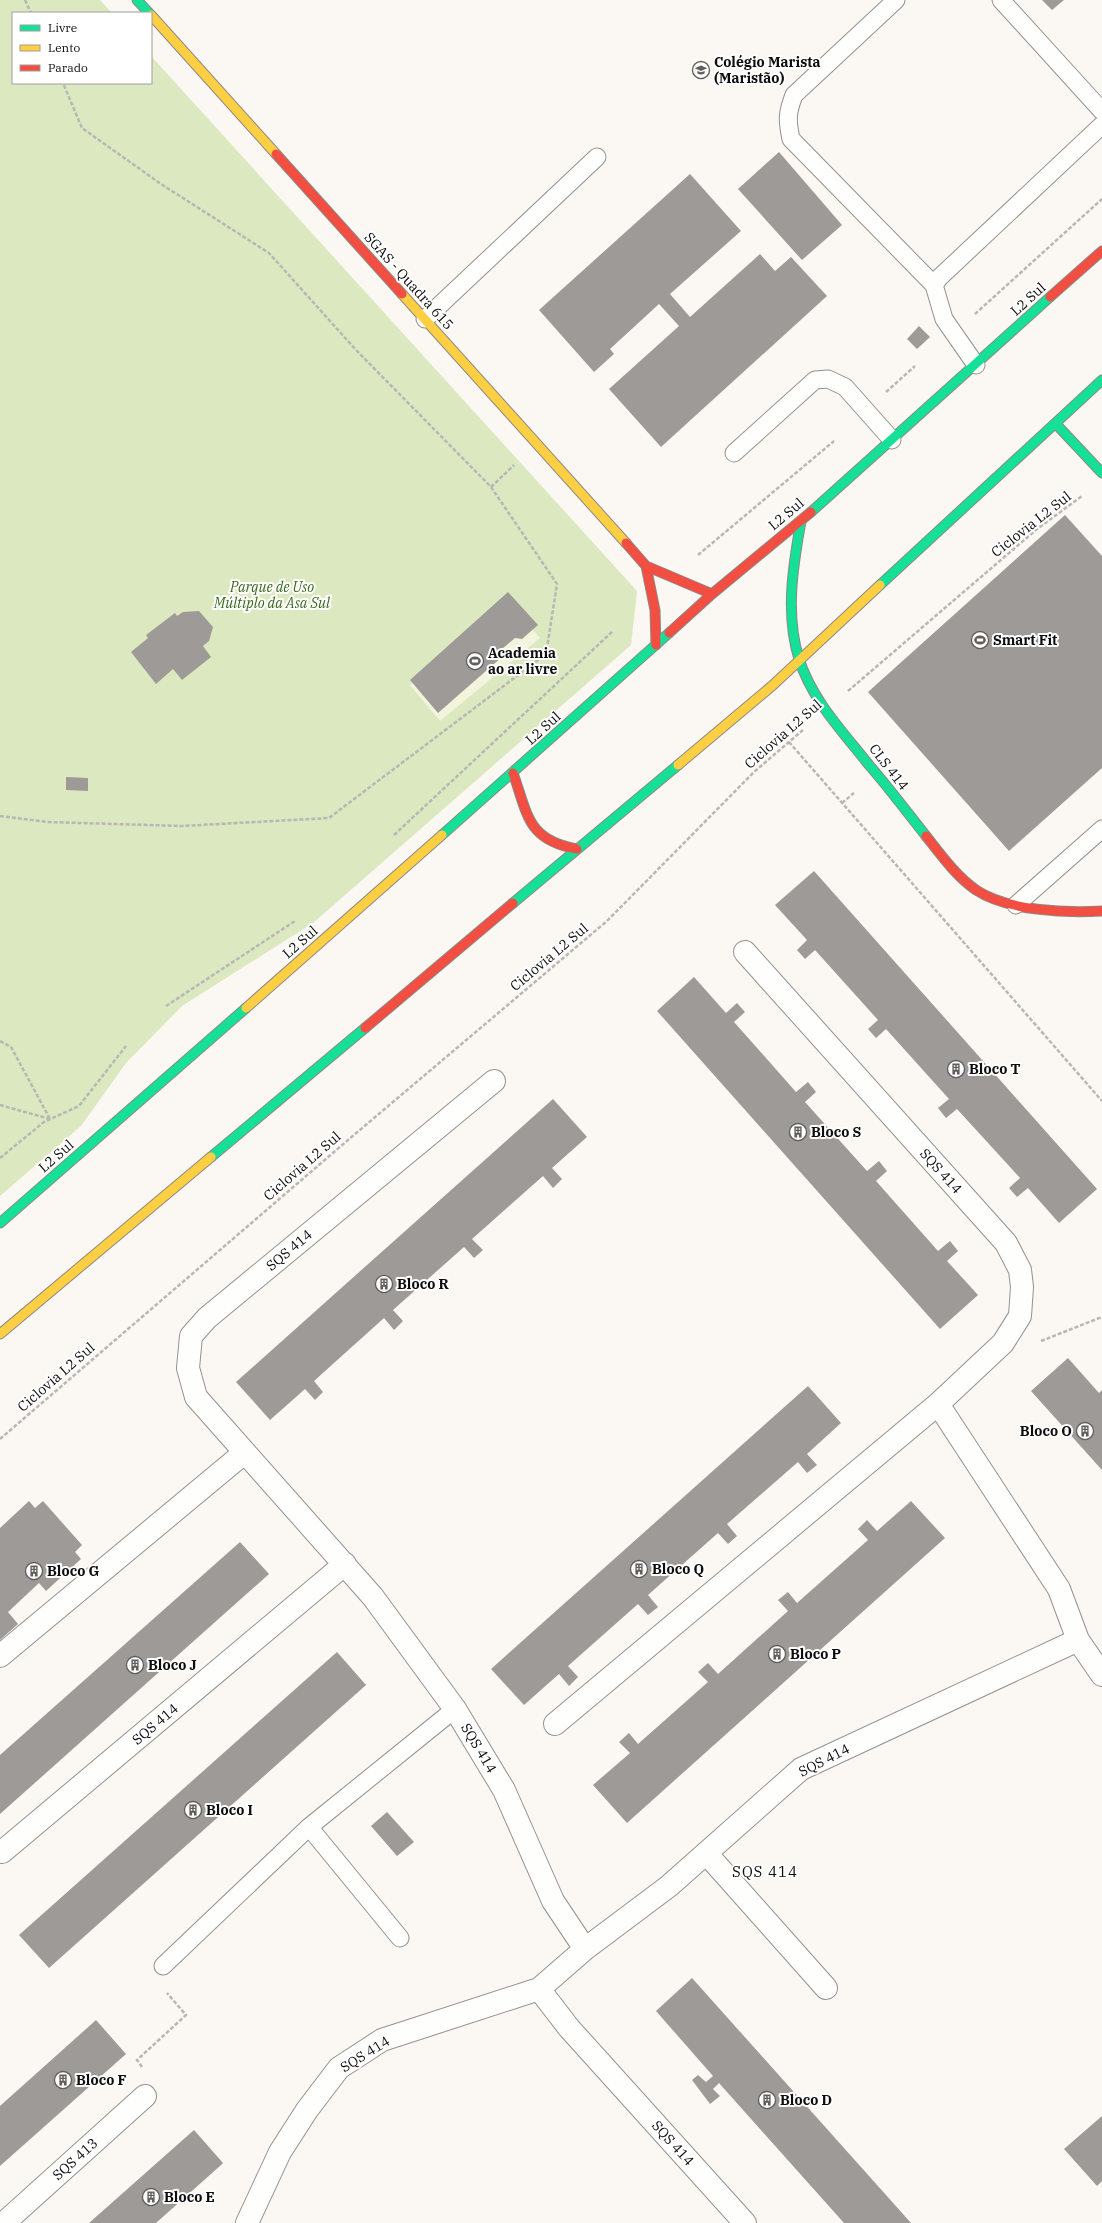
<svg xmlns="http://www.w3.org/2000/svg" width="1102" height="2223" viewBox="0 0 1102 2223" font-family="'IBM Plex Serif',serif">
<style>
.forest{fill:#dce8bf}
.pitch{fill:#f2f4db}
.building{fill:#9e9a97}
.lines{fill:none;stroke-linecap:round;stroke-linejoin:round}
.lane-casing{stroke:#949290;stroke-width:19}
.street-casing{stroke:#949290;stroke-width:24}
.fast-casing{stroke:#8b8987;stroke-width:11}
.slow-casing{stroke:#8b8987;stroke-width:11}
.jam-casing{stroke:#8b8987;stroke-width:11}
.path{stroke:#b8b7b6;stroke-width:2.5;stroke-dasharray:4 2;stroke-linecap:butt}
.lane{stroke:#fefefd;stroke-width:17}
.street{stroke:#fefefd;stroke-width:22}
.fast{stroke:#16e098;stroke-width:9}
.slow{stroke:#ffcf43;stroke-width:9}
.jam{stroke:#f24e42;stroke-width:9}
.labels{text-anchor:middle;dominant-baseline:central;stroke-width:4;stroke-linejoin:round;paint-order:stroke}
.poi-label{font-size:14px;font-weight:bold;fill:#0d0d0d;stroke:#fff;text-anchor:start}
.street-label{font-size:14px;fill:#0d0d0d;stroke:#fff}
.park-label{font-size:14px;font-style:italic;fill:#3a671c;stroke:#fff}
.neighbourhood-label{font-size:15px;letter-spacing:1px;fill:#0d0d0d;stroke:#fff}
</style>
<rect width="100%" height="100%" fill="#fbf7f2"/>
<path class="forest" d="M0 0H100L112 13H13V83H151V56L637 591 631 645 313 923 182 1006 126 1063 81 1126 0 1196Z"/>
<path class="pitch" d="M510 604 540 638 440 721 410 685Z"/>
<path class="building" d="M1042 0H1064L1052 10Z
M779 152 842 225 802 260 738 189Z
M690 174 741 231 670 294 690 317 760 254 775 271 791 257 827 296 661 447 609 389 679 326 659 304 610 349 614 354 594 372 539 310Z
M919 326 930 337 917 349 907 339Z
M1065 515 1102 556V768L1009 851 868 692Z
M508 592 538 625 522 639 515 638 502 649 503 656 438 713 410 680Z
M199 611 213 627 209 641 203 646 211 657 182 680 173 669 156 684 131 652 148 638 146 635 175 613 177 616 183 612Z
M66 777 88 778V791L66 790Z
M814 871 1097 1189 1059 1223 1028 1188 1017 1197 1009 1188 1020 1178 957 1109 946 1118 938 1108 949 1099 886 1029 876 1038 868 1029 878 1020 815 950 805 959 797 950 807 940 775 905Z
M694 977 726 1013 737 1003 745 1012 734 1022 796 1092 808 1082 816 1092 805 1102 867 1171 879 1161 887 1171 876 1181 938 1251 950 1241 958 1251 947 1261 978 1295 940 1329 657 1011Z
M553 1099 587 1137 552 1168 562 1179 553 1188 543 1176 472 1239 483 1250 474 1258 464 1247 393 1310 403 1321 394 1330 384 1318 314 1381 323 1392 315 1400 305 1389 270 1420 236 1382Z
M1068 1358 1099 1393 1102 1390V1470L1031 1391Z
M808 1386 841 1423 807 1454 817 1465 807 1473 798 1462 727 1524 737 1536 728 1544 718 1533 648 1595 658 1607 648 1615 638 1604 568 1666 578 1677 569 1686 559 1674 524 1705 491 1669Z
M29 1501 35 1508 43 1501 82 1545 75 1552 81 1559 46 1591 39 1583 8 1612 18 1624 0 1640V1528Z
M911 1501 945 1538 627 1823 593 1785 630 1753 619 1742 629 1733 638 1744 708 1682 698 1672 708 1663 718 1674 788 1611 778 1600 788 1592 797 1603 868 1540 858 1529 867 1520 877 1531Z
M240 1542 269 1574 0 1814V1755Z
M337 1652 366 1685 49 1968 19 1935Z
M387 1812 414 1842 397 1856 371 1826Z
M692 1978 911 2223H844L719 2083 713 2089 720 2096 710 2104 692 2080 698 2075 706 2082 713 2076 656 2011Z
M96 2020 126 2054 0 2166V2106Z
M1102 2116V2181L1097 2186 1064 2149Z
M194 2130 223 2163 221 2165 156 2223H89Z"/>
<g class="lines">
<g class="lane-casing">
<path id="lane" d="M896 0 794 95C787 113 787 120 791 139L934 285 944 319 976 365
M1001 0 1102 111
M934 285 940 277 1102 125
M425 319 597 157
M734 453 815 380 828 379 845 387 892 440
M1016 905 1102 829
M309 1827 400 1938
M163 1966 309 1827 455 1709"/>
</g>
<g class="street-casing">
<path id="street" d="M494 1081 207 1318 191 1336 188 1368 196 1397 373 1597 455 1709 504 1790 553 1901 585 1949
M938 1404 1059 1589 1078 1640 1102 1675
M0 1656 244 1453
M555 1724 938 1404 1003 1343 1020 1316 1022 1287 1020 1270 1006 1243 745 952
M2 1852 345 1564
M706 1853 826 1988
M539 1989 569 2028 745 2223
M4 2223 145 2096
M247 2223 280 2152 307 2110 339 2068 382 2040 539 1989 585 1949 669 1886 801 1769 1078 1640"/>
</g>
<g class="fast-casing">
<path id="fast" d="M137 0 149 13
M1056 424 1102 473
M811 512 1050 297
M801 521C793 566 785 614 799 659 812 700 843 732 869 765 889 788 907 812 926 836
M880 585 1102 380
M442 835 669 633
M513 903 678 765
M211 1157 365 1028
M0 1223 246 1008"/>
</g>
<g class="slow-casing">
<path id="slow" d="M151 15 276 154
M402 294 626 543
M678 765 773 685 880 585
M246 1008 442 835
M0 1334 211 1157"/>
</g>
<g class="jam-casing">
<path id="jam" d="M276 154 402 294
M1050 297 1102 251
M626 543 646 566 712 594
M646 566 655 610 656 645
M669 633 712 594 811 512
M513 773C528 815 527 840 577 849
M926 836C941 855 956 876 976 890 1008 911 1065 913 1102 911
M365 1028 513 903"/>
</g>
<path class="path" d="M25 0 31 13
M975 314 1102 199
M886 392 915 366
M491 487 514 465
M698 555 834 441
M848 691 1037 529 1082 496
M789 742 1102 1101
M842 803 854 793
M0 816 47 822 182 826 329 818 546 654 557 584 491 487 356 350 269 253 161 184 82 128 63 83
M394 835 613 631
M166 1006 295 921
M0 1041 11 1047 50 1119
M0 1105 50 1119
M0 1158 44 1122 79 1106 126 1046
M1041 1341 1102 1317
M0 1439 348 1140 607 921 754 772 803 730
M142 2067 137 2060 186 2015 167 1993"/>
<use href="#lane" class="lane"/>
<use href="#street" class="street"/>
<use href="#fast" class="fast"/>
<use href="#slow" class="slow"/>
<use href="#jam" class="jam"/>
</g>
<defs>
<g id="university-ring" transform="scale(0.9)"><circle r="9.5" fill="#fff" stroke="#605f5d" stroke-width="1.5"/><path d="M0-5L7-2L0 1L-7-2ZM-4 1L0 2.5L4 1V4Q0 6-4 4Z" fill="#605f5d"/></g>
<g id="stadium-ring" transform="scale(0.9)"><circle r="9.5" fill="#fff" stroke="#605f5d" stroke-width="1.5"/><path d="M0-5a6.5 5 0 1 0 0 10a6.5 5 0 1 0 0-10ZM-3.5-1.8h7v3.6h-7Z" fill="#605f5d"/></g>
<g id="building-ring" transform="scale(0.9)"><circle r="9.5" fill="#fff" stroke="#605f5d" stroke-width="1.5"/><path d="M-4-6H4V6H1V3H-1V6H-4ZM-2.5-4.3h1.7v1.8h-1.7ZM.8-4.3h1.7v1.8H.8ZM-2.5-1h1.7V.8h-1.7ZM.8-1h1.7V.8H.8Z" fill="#605f5d"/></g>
</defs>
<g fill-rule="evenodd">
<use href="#university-ring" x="701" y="70"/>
<use href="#stadium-ring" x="980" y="640"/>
<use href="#stadium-ring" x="475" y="661"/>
<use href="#building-ring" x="956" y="1069"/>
<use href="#building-ring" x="798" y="1132"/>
<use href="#building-ring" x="384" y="1284"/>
<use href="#building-ring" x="1085" y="1431"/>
<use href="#building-ring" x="639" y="1569"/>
<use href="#building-ring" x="34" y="1571"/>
<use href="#building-ring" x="777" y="1654"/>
<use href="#building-ring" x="135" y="1665"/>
<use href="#building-ring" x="193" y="1810"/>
<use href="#building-ring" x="63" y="2080"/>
<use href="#building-ring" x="767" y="2100"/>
<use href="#building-ring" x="151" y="2197"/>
</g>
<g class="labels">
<g class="poi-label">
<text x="714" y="62">Colégio Marista<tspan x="714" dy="16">(Maristão)</tspan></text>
<text x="993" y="640">Smart Fit</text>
<text x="488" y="653">Academia<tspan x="488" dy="16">ao ar livre</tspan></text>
<text x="969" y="1069">Bloco T</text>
<text x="811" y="1132">Bloco S</text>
<text x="397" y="1284">Bloco R</text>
<text x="1072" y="1431" text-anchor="end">Bloco O</text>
<text x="652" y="1569">Bloco Q</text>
<text x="47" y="1571">Bloco G</text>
<text x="790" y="1654">Bloco P</text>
<text x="148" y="1665">Bloco J</text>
<text x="206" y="1810">Bloco I</text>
<text x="76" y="2080">Bloco F</text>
<text x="780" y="2100">Bloco D</text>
<text x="164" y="2197">Bloco E</text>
</g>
<g class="street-label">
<text transform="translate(409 281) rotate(48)">SGAS - Quadra 615</text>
<text transform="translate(1028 299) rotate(-42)">L2 Sul</text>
<text transform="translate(786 514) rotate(-40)">L2 Sul</text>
<text transform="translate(1031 524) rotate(-38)">Ciclovia L2 Sul</text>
<text transform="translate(543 728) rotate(-42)">L2 Sul</text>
<text transform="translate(783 734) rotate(-41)">Ciclovia L2 Sul</text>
<text transform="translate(889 767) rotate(52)">CLS 414</text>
<text transform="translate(300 942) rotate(-41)">L2 Sul</text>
<text transform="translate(549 957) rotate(-40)">Ciclovia L2 Sul</text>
<text transform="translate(56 1156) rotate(-41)">L2 Sul</text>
<text transform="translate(302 1166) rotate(-41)">Ciclovia L2 Sul</text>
<text transform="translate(941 1171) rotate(48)">SQS 414</text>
<text transform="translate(289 1250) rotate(-40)">SQS 414</text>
<text transform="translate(56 1377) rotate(-41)">Ciclovia L2 Sul</text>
<text transform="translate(155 1724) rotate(-40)">SQS 414</text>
<text transform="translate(479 1748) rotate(59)">SQS 414</text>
<text transform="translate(824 1760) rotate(-27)">SQS 414</text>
<text transform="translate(365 2054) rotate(-32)">SQS 414</text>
<text transform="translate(673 2143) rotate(48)">SQS 414</text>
<text transform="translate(75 2159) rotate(-42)">SQS 413</text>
</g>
<g class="park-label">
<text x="272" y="587">Parque de Uso<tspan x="272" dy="16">Múltiplo da Asa Sul</tspan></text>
</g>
<g class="neighbourhood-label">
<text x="765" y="1871">SQS 414</text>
</g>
</g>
<rect x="12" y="12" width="140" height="72" fill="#ffffff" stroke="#9e9e9e"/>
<rect x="20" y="25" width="20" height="6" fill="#16e098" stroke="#9e9e9e"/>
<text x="48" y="32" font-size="12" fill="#0d0d0d">Livre</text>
<rect x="20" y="45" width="20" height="6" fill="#ffcf43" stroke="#9e9e9e"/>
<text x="48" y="52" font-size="12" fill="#0d0d0d">Lento</text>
<rect x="20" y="65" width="20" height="6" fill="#f24e42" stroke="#9e9e9e"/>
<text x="48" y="72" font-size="12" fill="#0d0d0d">Parado</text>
</svg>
